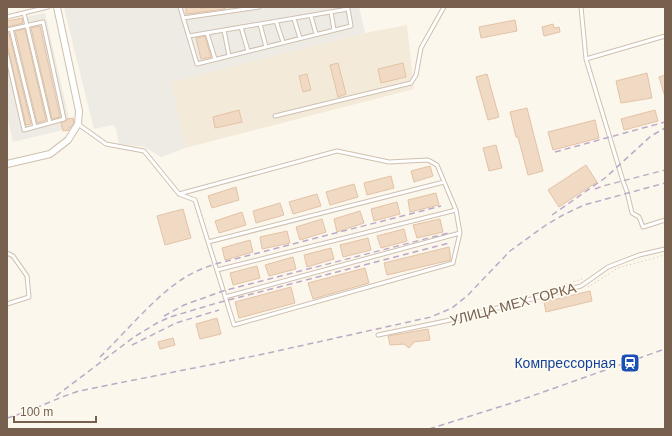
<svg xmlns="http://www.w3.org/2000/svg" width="672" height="436" viewBox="0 0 672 436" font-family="Arial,sans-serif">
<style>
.residential{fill:#f4eada}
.industrial{fill:#eeeae4}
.building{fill:#f1dac4;stroke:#e3c2a5}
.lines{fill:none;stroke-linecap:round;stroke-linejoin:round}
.service-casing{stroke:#cfc0b0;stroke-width:5}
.minor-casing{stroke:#cfc0b0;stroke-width:8}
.path{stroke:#d7bda6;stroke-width:1;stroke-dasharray:1 3;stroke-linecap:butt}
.service{stroke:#fff;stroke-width:3}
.minor{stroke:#fff;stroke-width:6}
.rail{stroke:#bca9c7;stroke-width:1.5;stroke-dasharray:6 4;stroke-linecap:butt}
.labels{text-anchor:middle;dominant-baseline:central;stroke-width:3.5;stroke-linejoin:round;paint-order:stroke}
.street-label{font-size:14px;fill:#77614e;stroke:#fefbf2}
.transit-label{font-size:14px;fill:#164399;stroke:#fefbf2;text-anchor:end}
</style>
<rect width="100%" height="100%" fill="#fcf7ec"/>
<path class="residential" d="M407 25 414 89 185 148 171 82 188 77 365 33Z"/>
<path class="industrial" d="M69 7H359L365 33 171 82 185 148 161 157 145 147 119 144 116 129 113 125 94 129 64 8Z
M45 13 71 128 13 142 7 115V21Z"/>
<path class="building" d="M186 7H200V8L225 7V9L186 14Z
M22 18 23 23 7 27V21Z
M515 20 517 31 481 38 479 27Z
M553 24 554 28 559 27 560 32 544 36 542 27Z
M40 26 60 117 52 119 31 28Z
M25 29 46 120 37 123 15 31Z
M7 33H9L31 124 26 125 7 44Z
M205 36 211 57 201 59 196 38Z
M338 63 346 94 338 97 330 65Z
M403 63 406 77 381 83 378 69Z
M647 73 652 98 621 103 616 81Z
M307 74 311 90 303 92 299 76Z
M487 74 499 117 488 120 476 77Z
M665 75V93L664 94 659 77Z
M527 108 543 171 528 175 518 137H516L510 112Z
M239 110 242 122 215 128 213 117Z
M655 110 658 121 624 130 621 119Z
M73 118 74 123 71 127H69V130L63 131 61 123 66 121 67 119Z
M595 120 599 138 553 150 548 132Z
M496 145 502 168 489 171 483 148Z
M586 165 597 182 559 207 548 190Z
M430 166 433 176 414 182 411 171Z
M391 176 394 188 367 195 364 183Z
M354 184 358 197 330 205 326 192Z
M236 187 239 200 212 208 208 196Z
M436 193 439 205 410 212 408 200Z
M317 194 321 206 293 214 289 202Z
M397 202 400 214 374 221 371 209Z
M280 203 284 215 256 223 253 211Z
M183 209 191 238 165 245 157 216Z
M360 211 364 223 337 232 334 219Z
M242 212 246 225 219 233 215 221Z
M322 219 326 232 300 240 296 227Z
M440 219 443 232 417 238 413 225Z
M404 229 407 241 381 248 377 236Z
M287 231 290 243 262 249 260 237Z
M368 238 371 250 343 257 340 245Z
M250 240 253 252 225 260 222 248Z
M449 247 451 260 387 275 384 263Z
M331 248 334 259 307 267 304 255Z
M293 257 296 269 269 276 265 265Z
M257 266 260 278 233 285 230 273Z
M365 268 369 283 313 299 308 283Z
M291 287 295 303 239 318 235 302Z
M590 291 592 301 546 312 544 302Z
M217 318 221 334 200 339 196 324Z
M428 329 430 340 414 342 409 348 404 344 390 345 388 336Z
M173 338 175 345 160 349 158 342Z"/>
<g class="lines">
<g class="service-casing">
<path id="service" d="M180 7 197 64 351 26 348 9 189 36
M581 7 586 59 623 181 627 192 632 213 639 217 643 227 665 220
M331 12 334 30
M24 13 50 123
M311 16 316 34
M7 17 48 7
M183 18 259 7
M294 19 300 38
M276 21 283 42
M260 24 266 47
M241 27 248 51
M11 29 35 127
M7 30 43 22 64 119 24 130 7 55
M224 30 229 56
M207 33 215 59
M586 59 665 36
M275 116 411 83 416 75 421 48 444 7
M78 124 106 144 144 151 179 194 195 200 234 325 453 263 460 233 456 210 437 165 428 160 389 162 337 151 179 194
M208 242 444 182
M7 253 13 256 27 276 29 297 7 304
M217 270 456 210
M225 297 460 233
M378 335 455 319 581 286 608 267 639 255 665 249"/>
</g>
<g class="minor-casing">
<path id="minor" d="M7 164 50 154 68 140 78 124 79 111 57 7"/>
</g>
<path class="path" d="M588 287 618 268 665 255
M543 291 582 279"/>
<use href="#service" class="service"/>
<use href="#minor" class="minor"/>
<path class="rail" d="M555 152 665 122
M595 189 603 186 665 170
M552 215 605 178 651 136 665 128
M164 316 184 305 223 291 448 233
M132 345 176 323 219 310
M100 357C126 332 155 296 184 278 193 272 204 268 215 264L441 206
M56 396 134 337 157 323 170 317 217 303 449 243
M7 418C32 411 54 399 79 391L259 355 431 317 452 308 468 295 510 251 546 225 563 215 584 205 665 183
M429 429 512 403 665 349"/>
</g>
<defs>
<g id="station-square" transform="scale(1)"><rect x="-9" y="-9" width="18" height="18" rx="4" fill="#1a4fb4" stroke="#fefbf2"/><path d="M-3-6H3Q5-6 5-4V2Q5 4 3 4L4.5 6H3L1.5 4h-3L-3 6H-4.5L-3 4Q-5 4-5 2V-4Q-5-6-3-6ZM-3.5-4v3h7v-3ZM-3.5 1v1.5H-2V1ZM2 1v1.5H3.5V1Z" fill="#fff"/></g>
</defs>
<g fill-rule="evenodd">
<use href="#station-square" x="630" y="363"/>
</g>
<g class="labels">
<g class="street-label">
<text transform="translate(513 304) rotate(-15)">УЛИЦА МЕХ ГОРКА</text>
</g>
<g class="transit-label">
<text x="616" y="363">Компрессорная</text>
</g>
</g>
<rect width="672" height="436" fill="none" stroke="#77614e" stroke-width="16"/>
<path d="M14 416v6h82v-6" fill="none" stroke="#77614e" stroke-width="2"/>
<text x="20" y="416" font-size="12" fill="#77614e" stroke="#fefbf2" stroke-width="3" paint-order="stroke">100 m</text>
</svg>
